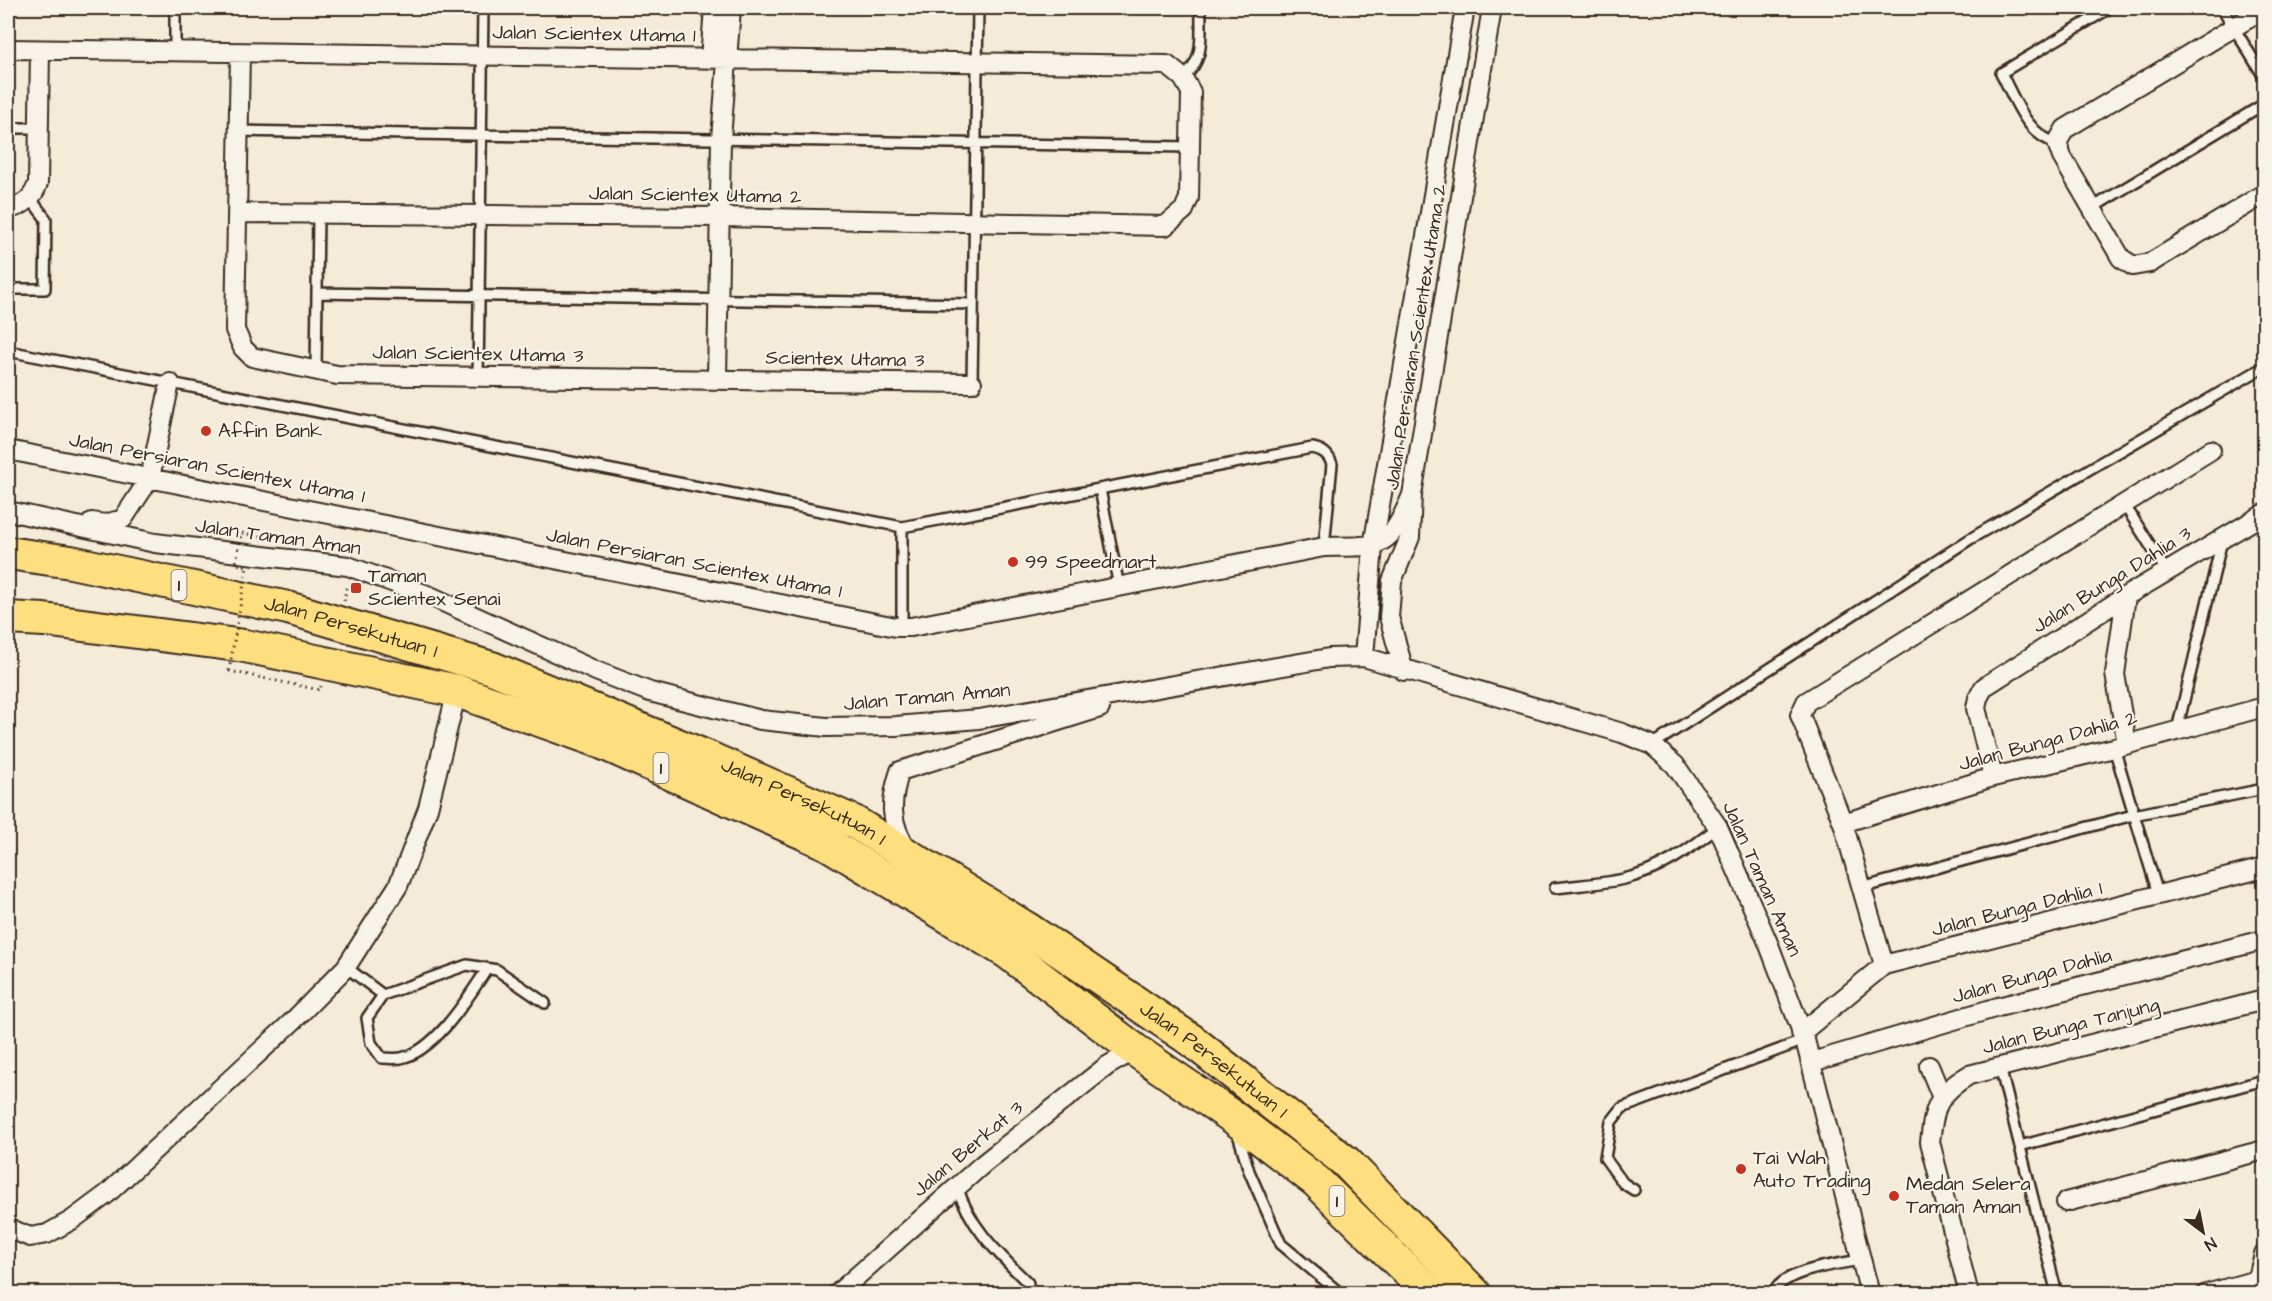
<svg xmlns="http://www.w3.org/2000/svg" width="2272" height="1301" viewBox="0 0 2272 1301" font-family="'Architects Daughter',sans-serif">
<style>
.lines{fill:none;stroke-linecap:round;stroke-linejoin:round}
.service-casing{stroke:#3b2a1e;stroke-width:14}
.minor-casing{stroke:#3b2a1e;stroke-width:22}
.trunk-casing{stroke:#3b2a1e;stroke-width:36}
.path{stroke:#3b2a1e;stroke-width:3;stroke-dasharray:1.5 4.5;stroke-linecap:butt}
.service{stroke:#f7f3e8;stroke-width:9}
.minor{stroke:#f7f3e8;stroke-width:18}
.trunk{stroke:#fedf80;stroke-width:32}
.path-bridge{stroke:#3b2a1e;stroke-width:3;stroke-dasharray:1.5 4.5;stroke-linecap:butt}
.poi-dot{fill:#c8321e;stroke:#f7f3e8;stroke-width:2}
.labels{text-anchor:middle;dominant-baseline:central;stroke-width:4.5;stroke-linejoin:round;paint-order:stroke}
.shield{fill:#f7f3e8;stroke:#73665b;stroke-width:1.5}
.shield-label{font-size:18px;font-weight:bold;fill:#3b2a1e}
.street-label{font-size:20px;fill:#3b2a1e;stroke:#f7f3e8}
.poi-label{font-size:20px;fill:#3b2a1e;stroke:#f7f3e8;text-anchor:start}
</style>
<rect width="100%" height="100%" fill="#f4ebd8"/>
<filter id="ink" filterUnits="userSpaceOnUse"><feTurbulence type="fractalNoise" baseFrequency=".0167" numOctaves="2"/><feDisplacementMap in="SourceGraphic" scale="12" xChannelSelector="R" yChannelSelector="G"/><feConvolveMatrix kernelMatrix="1 2 1 2 8 2 1 2 1" color-interpolation-filters="sRGB"/></filter>
<g filter="url(#ink)">
<g class="lines">
<g class="service-casing">
<path id="service" d="M2222 8 2264 77
M175 52V8
M1183 78C1206 59 1200 35 1201 8
M8 128H39
M239 131 1190 147
M2057 143C2027 136 2015 99 2001 73L2110 8
M2092 208 2264 104
M8 289H45L46 219 30 198
M317 293 973 304
M8 351 902 527 1312 448C1323 450 1328 454 1332 464L1324 547
M316 370 318 214
M478 377 483 8
M972 383 978 8
M1100 489 1119 587
M2124 504 2167 572
M902 627V527
M2177 730 2222 540
M1652 745 1970 539 2264 367
M2114 748 2159 897
M1555 888C1578 885 1602 884 1624 879 1660 871 1690 849 1718 827
M1861 888 2133 815 2264 789
M346 967 383 995 467 965 497 970 545 1003
M383 995 367 1018 371 1043 382 1058C388 1058 395 1059 401 1058 436 1051 469 996 487 969
M2000 1067 2057 1294
M1238 1134 1249 1171 1281 1244 1341 1294
M2020 1146 2264 1080
M957 1186C970 1228 998 1253 1028 1283
M1634 1190 1623 1183 1605 1158 1611 1122 1622 1108 1805 1040
M1773 1294C1782 1270 1838 1264 1861 1260"/>
</g>
<g class="minor-casing">
<path id="minor" d="M2264 9 2065 129 2057 143 2062 157 2121 258 2133 266 2150 263 2264 194
M8 49 1167 65 1183 78 1191 92 1189 198 1184 210 1165 226 720 217 237 213
M240 53 235 330 243 348 252 357 337 375 972 383
M710 59 714 8
M8 209C23 206 33 199 38 183L40 50
M717 380 721 139 731 8
M8 450 896 627H911L1324 547C1382 546 1388 551 1412 495
M8 511 155 543 348 566 430 596 596 671 650 692 761 720 826 727 896 726 979 719 1329 658 1364 657 1622 733 1652 745 1675 765 1718 827 1769 945 1805 1040 1870 1294
M92 522 105 524 123 519 150 478 170 383
M2126 596 2115 674 2127 744
M1364 657 1373 546 1465 8
M1404 671 1389 617 1392 581 1410 537 1412 495 1492 8
M1993 777 1976 708 1978 698 1984 687 2126 596 2264 514
M1843 823 1993 777 2114 748 2264 707
M908 850C889 824 890 801 900 771L1100 708
M1884 965 1843 823 1800 715 1806 702 2211 450
M1801 1033 1884 965 2264 868
M1812 1062 1998 1007 2264 940
M1929 1066 1941 1095
M2066 1202 2264 1150
M8 1228 30 1237 47 1234 72 1220 107 1194 293 1021 346 967 398 886 409 858 428 808 457 691
M837 1294 983 1164 1107 1066 1135 1050
M1969 1294 1930 1142C1934 1107 1937 1094 1969 1075L2264 1000
M2206 1294 2257 1280
M2254 1294 2264 1254"/>
</g>
<g class="trunk-casing">
<g id="trunk">
<path id="s1" d="M8 553 71 562 288 608 492 668 709 758 854 822 1026 928 1191 1040 1346 1162 1475 1294"/>
<path d="M8 618 44 620 245 646 457 691 596 740 828 844 1007 952 1135 1050 1234 1118 1316 1181 1431 1294"/>
</g>
</g>
<path class="path" d="M344 601 347 584
M229 671 320 690 321 686"/>
<use href="#service" class="service"/>
<use href="#minor" class="minor"/>
<use href="#trunk" class="trunk"/>
<path class="path-bridge" d="M229 671 247 566 236 564 241 533 274 538"/>
</g>
</g>
<g class="poi-dot">
<circle cx="206" cy="431" r="6"/>
<circle cx="1013" cy="562" r="6"/>
<rect x="350" y="582" width="12" height="12" rx="3"/>
<circle cx="1741" cy="1169" r="6"/>
<circle cx="1894" cy="1196" r="6"/>
</g>
<g class="labels">
<g class="shield">
<rect x="171.5" y="570" width="15" height="30" rx="4.5"/>
<rect x="653.5" y="753" width="15" height="30" rx="4.5"/>
<rect x="1329.5" y="1186" width="15" height="30" rx="4.5"/>
</g>
<g class="shield-label">
<text x="179" y="585">1</text>
<text x="661" y="768">1</text>
<text x="1337" y="1201">1</text>
</g>
<g class="street-label">
<text transform="translate(594 34) rotate(1)">Jalan Scientex Utama 1</text>
<text transform="translate(695 195) rotate(1)">Jalan Scientex Utama 2</text>
<text transform="translate(1416 337) rotate(-81)">Jalan Persiaran Scientex Utama 2</text>
<text transform="translate(478 354) rotate(1)">Jalan Scientex Utama 3</text>
<text transform="translate(845 359) rotate(1)">Scientex Utama 3</text>
<text transform="translate(217 468) rotate(11)">Jalan Persiaran Scientex Utama 1</text>
<text transform="translate(278 537) rotate(8)">Jalan Taman Aman</text>
<text transform="translate(694 563) rotate(11)">Jalan Persiaran Scientex Utama 1</text>
<text transform="translate(2112 580) rotate(-32)">Jalan Bunga Dahlia 3</text>
<text stroke="none"><textPath href="#s1" startOffset="351">Jalan Persekutuan 1</textPath></text>
<text transform="translate(927 697) rotate(-5)">Jalan Taman Aman</text>
<text transform="translate(2048 741) rotate(-15)">Jalan Bunga Dahlia 2</text>
<text stroke="none"><textPath href="#s1" startOffset="837">Jalan Persekutuan 1</textPath></text>
<text transform="translate(1762 879) rotate(66)">Jalan Taman Aman</text>
<text transform="translate(2017 909) rotate(-14)">Jalan Bunga Dahlia 1</text>
<text transform="translate(2032 976) rotate(-15)">Jalan Bunga Dahlia</text>
<text transform="translate(2071 1026) rotate(-14)">Jalan Bunga Tanjung</text>
<text stroke="none"><textPath href="#s1" startOffset="1323">Jalan Persekutuan 1</textPath></text>
<text transform="translate(968 1149) rotate(-40)">Jalan Berkat 3</text>
</g>
<g class="poi-label">
<text x="218" y="431">Affin Bank</text>
<text x="1025" y="562">99 Speedmart</text>
<text x="368" y="576">Taman<tspan x="368" dy="23">Scientex Senai</tspan></text>
<text x="1753" y="1158">Tai Wah<tspan x="1753" dy="23">Auto Trading</tspan></text>
<text x="1906" y="1184">Medan Selera<tspan x="1906" dy="23">Taman Aman</tspan></text>
</g>
</g>
<rect width="2272" height="1301" fill="none" stroke="#f7f3e8" stroke-width="30"/>
<rect x="15" y="15" width="2242" height="1271" fill="none" stroke="#3b2a1e" stroke-width="2" filter="url(#ink)"/>
<g transform="translate(2203 1232) rotate(148)" stroke="#f7f3e8" stroke-width="4.5" paint-order="stroke">
<path d="M0-4.5L10 22L0 15L-10 22Z" fill="#3b2a1e"/>
<text y="-9" font-size="16" font-weight="bold" text-anchor="middle" fill="#3b2a1e">N</text>
</g>
</svg>
